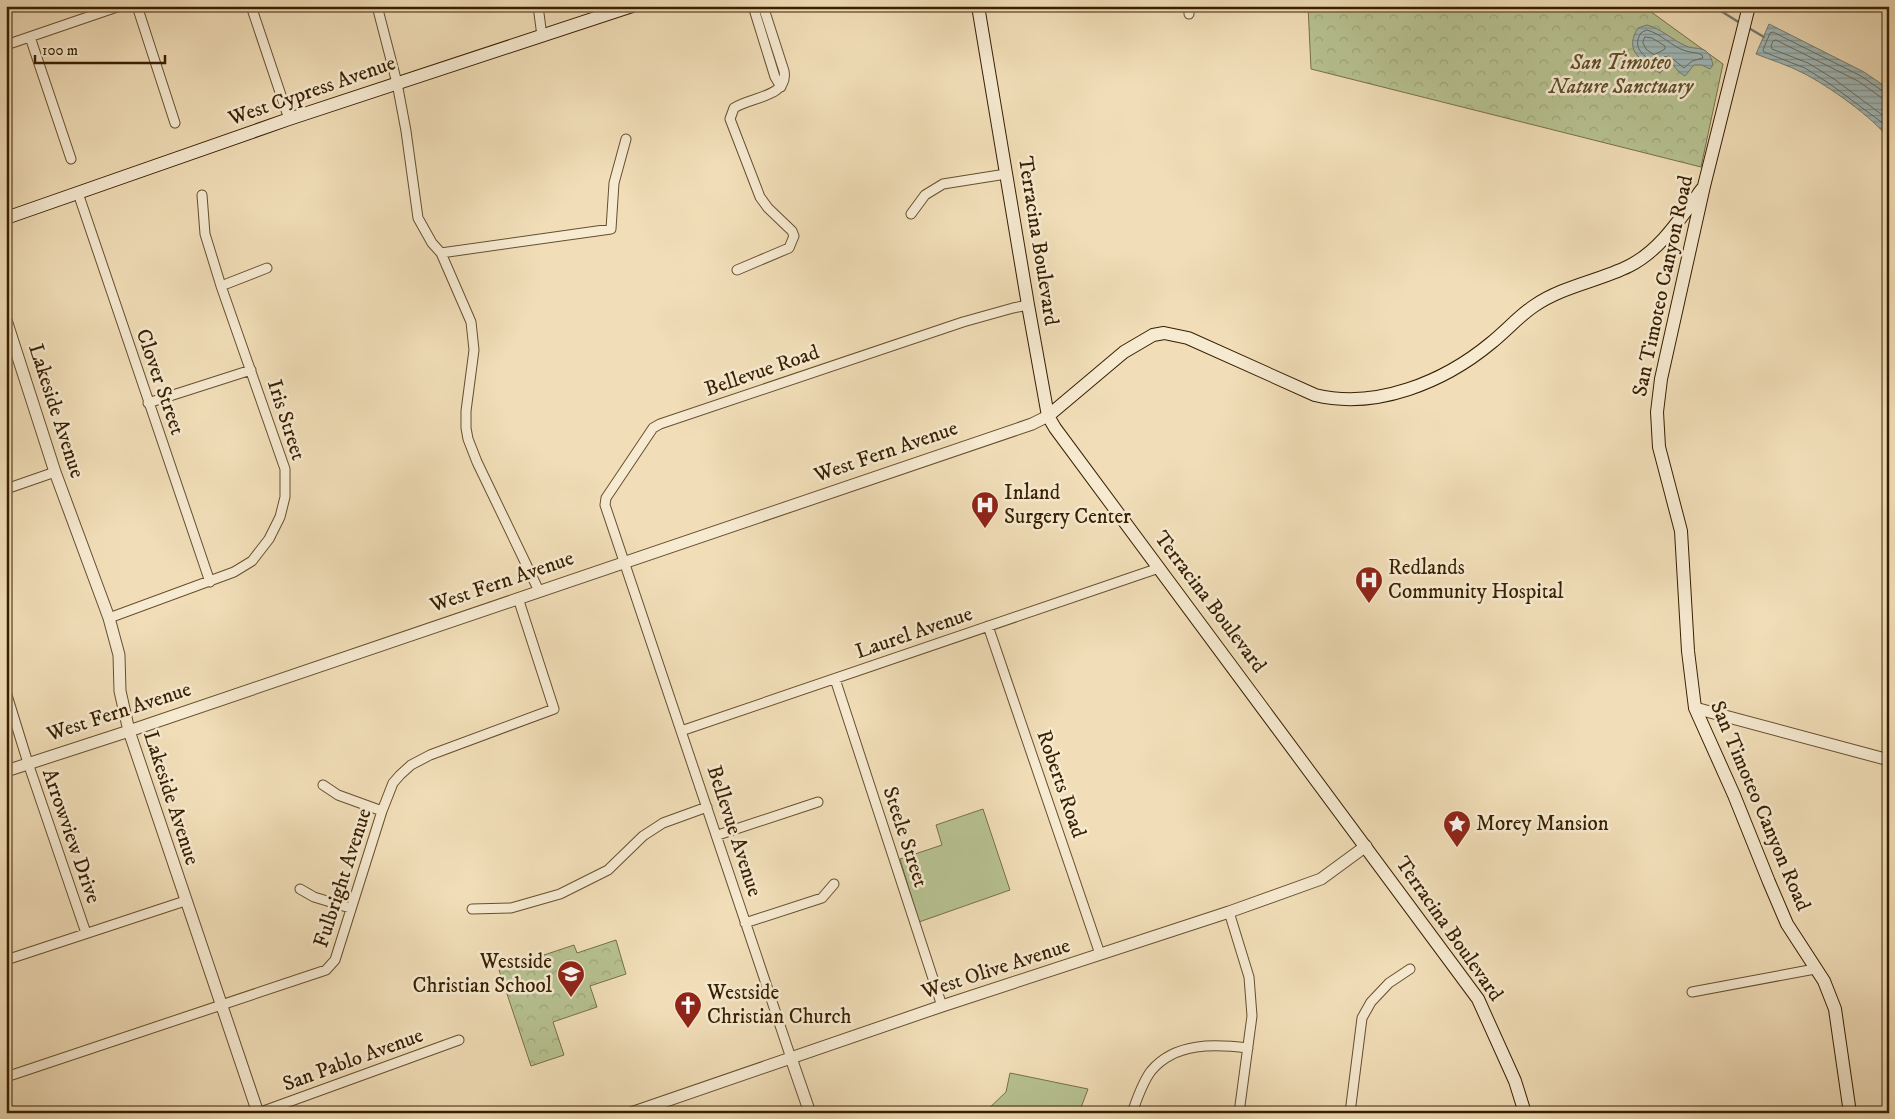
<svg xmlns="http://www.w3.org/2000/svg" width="1895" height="1119" viewBox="0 0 1895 1119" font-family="'IM FELL DW Pica',serif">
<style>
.green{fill:#b7c292;stroke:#787049}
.park{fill:url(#park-crowns);stroke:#787049}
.water{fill:url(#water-rules);stroke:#767b70}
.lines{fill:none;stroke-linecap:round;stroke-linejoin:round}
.shore{stroke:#6c6c5d;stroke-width:1}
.stream{stroke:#767b70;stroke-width:2.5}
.minor-casing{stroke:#664f2e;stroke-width:11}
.tertiary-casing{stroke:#664f2e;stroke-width:13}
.secondary-casing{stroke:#381f00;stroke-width:14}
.minor{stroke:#f6ead1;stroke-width:9}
.tertiary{stroke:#f6ead1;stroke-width:11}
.secondary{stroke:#f6ead1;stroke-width:12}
.labels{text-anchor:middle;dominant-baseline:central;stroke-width:5;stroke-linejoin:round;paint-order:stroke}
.park-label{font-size:21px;font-style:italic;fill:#5e502c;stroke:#f6ead1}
.street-label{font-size:21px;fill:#381f00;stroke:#f6ead1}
.poi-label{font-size:21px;fill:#381f00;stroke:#f6ead1;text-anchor:start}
</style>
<defs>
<pattern id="park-crowns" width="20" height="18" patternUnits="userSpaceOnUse" patternTransform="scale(1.25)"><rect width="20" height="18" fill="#b7c292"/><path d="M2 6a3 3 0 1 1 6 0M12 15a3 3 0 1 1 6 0" fill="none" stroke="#9ea67c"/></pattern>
<pattern id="water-rules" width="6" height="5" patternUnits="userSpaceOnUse" patternTransform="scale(1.25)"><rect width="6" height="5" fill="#9fb9ba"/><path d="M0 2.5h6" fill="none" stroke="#839695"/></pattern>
</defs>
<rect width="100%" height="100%" fill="#f1deb8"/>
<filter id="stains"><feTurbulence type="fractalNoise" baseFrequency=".004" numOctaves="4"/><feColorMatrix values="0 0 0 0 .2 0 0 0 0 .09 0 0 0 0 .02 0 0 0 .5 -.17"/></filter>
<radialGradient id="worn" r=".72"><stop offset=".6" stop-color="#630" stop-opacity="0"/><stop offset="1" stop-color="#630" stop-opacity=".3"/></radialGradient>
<path class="green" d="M983 809 1010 890 919 922 900 859 942 845 936 825Z
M1010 1073 1088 1089 1079 1113H984L1006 1092Z"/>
<path class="park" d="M1308 6H1643L1723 64 1701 167 1311 69Z
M616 940 626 974 590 986 597 1007 553 1022 564 1055 531 1066 499 970 574 945 577 953Z"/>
<path class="water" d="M1769 24 1864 72 1889 89V139C1874 118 1827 85 1803 73 1788 65 1771 60 1756 54Z
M1647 25C1662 29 1672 40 1686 46 1693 49 1699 47 1706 51 1710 54 1712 60 1713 65L1710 69 1702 65H1694L1685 76 1679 72 1669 60 1665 64 1664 69 1660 73C1642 60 1623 52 1638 28Z"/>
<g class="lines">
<path class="shore" d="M1647 30C1662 34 1672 47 1686 51 1692 53 1697 52 1702 55L1703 58 1692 61 1684 68 1669 56 1664 57 1659 63 1656 64C1644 56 1631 48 1641 33Z
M1645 37 1652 38 1665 46V49L1654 55 1646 49 1643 43Z
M1889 93 1884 92 1861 76 1773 32 1770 33 1763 50 1764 52 1805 68 1830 84 1884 124 1889 131
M1889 99 1882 98 1858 81 1776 40 1773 41 1771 46 1772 49 1808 63 1834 79 1889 120"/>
<path class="stream" d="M1713 6 1740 23
M1747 27 1764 37"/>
<g class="minor-casing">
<path id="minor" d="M137 6 175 123
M251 6 289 119
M377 6 397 83 406 131 418 218 432 243 441 253 471 322 474 350 466 411V428L468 439 477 462 539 591
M538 6 542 36
M753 6 775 77 781 87
M1189 6V14
M30 37 71 159
M6 45 120 6
M78 193 210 582
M911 214 925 195 943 184 1006 174
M441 253 611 229 614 183 626 139
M737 270 789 248 794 236 792 231 768 208 760 197 730 119 734 108C750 97 789 97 784 71L763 6
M221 286 267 268
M148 403 251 370
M6 489 55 472
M109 618 234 572 252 561 269 539 280 517 285 497V469L221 286 205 234 202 195
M988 626 1100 954
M835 679 942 1006
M6 692 28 763 86 933
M681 731 1159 568
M323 785 338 795 382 811
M718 835 818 802
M300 889 314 897 350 908
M472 909 511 908 560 894 608 870 643 836 663 823 707 807
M1229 912 1249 977 1252 1016 1239 1113
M745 923 822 898 834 884
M6 960 185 901
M1692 992 1815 969
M791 1058 605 505 606 498 653 428 660 424 963 322 1013 308 1028 305
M6 1077 326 970 335 960 382 811 393 783 400 775 411 765 430 755 554 709 518 598
M258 1113 459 1040
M1132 1113C1137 1099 1142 1083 1151 1071 1175 1042 1215 1044 1248 1048
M1350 1113 1362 1018 1371 1002 1389 983 1410 969"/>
</g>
<g class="tertiary-casing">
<path id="tertiary" d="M6 320 55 472 109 618 119 655 120 691 129 731 258 1113
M1695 708 1889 760
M6 771 129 731 1032 424 1048 416
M791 1058 810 1113
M631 1113 942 1006 1229 912 1321 879 1366 846"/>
</g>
<g class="secondary-casing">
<path id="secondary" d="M978 6 1028 305 1048 416 1055 428 1478 999 1515 1081 1525 1113
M1749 6 1704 186 1661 379 1657 412 1659 447 1681 531 1688 651 1695 708 1734 795 1769 882 1787 924 1824 981 1835 1009 1850 1113
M6 218 289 119 632 6
M1048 416 1124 352 1153 335 1164 333 1188 338 1315 395C1376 410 1444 382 1491 343 1506 331 1519 316 1534 306 1563 286 1599 281 1629 266 1661 250 1681 217 1702 189"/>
</g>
<use href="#minor" class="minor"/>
<use href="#tertiary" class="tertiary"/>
<use href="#secondary" class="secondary"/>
</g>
<defs>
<g id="hospital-pin" transform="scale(1.4375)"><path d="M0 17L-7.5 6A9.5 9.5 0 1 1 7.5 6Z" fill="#8f2418" stroke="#f6ead1"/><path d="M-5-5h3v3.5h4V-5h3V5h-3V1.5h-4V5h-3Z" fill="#fff"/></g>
<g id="sight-pin" transform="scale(1.4375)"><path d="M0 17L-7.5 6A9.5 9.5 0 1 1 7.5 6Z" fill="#8f2418" stroke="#f6ead1"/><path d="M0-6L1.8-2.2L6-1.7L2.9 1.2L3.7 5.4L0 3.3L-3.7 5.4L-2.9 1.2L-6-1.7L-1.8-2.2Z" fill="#fff"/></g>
<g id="school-pin" transform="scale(1.4375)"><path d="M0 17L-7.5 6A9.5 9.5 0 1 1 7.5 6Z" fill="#8f2418" stroke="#f6ead1"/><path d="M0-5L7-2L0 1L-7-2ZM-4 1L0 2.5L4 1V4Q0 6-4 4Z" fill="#fff"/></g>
<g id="church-pin" transform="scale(1.4375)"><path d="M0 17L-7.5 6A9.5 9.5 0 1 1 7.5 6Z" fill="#8f2418" stroke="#f6ead1"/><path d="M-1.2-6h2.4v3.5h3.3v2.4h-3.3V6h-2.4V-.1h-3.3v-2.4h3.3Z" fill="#fff"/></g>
</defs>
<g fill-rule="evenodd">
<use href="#hospital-pin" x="985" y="505"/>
<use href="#hospital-pin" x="1369" y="580"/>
<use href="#sight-pin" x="1457" y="824"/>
<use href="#school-pin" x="571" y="974"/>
<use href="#church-pin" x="688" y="1005"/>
</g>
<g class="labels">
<g class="park-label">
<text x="1621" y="63">San Timoteo<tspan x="1621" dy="24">Nature Sanctuary</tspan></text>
</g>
<g class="street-label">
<text transform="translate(312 91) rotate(-19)">West Cypress Avenue</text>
<text transform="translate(1038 241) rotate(81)">Terracina Boulevard</text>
<text transform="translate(1663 286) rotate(-78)">San Timoteo Canyon Road</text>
<text transform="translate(762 371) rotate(-19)">Bellevue Road</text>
<text transform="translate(160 382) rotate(71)">Clover Street</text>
<text transform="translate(56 411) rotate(72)">Lakeside Avenue</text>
<text transform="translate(286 420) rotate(72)">Iris Street</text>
<text transform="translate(886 452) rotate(-19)">West Fern Avenue</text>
<text transform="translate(502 582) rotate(-19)">West Fern Avenue</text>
<text transform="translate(1210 602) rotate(53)">Terracina Boulevard</text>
<text transform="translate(914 633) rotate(-19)">Laurel Avenue</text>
<text transform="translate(119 712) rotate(-18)">West Fern Avenue</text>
<text transform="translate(1061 784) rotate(71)">Roberts Road</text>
<text transform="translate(171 798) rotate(72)">Lakeside Avenue</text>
<text transform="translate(1760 806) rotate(67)">San Timoteo Canyon Road</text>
<text transform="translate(734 831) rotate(72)">Bellevue Avenue</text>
<text transform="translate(71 836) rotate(71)">Arrowview Drive</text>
<text transform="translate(905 837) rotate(72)">Steele Street</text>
<text transform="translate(343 878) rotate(-72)">Fulbright Avenue</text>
<text transform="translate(1449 929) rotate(55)">Terracina Boulevard</text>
<text transform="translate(996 969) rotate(-18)">West Olive Avenue</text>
<text transform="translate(353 1060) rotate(-20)">San Pablo Avenue</text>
</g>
<g class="poi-label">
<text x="1004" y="493">Inland<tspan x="1004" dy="24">Surgery Center</tspan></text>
<text x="1388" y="568">Redlands<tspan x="1388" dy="24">Community Hospital</tspan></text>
<text x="1476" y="824">Morey Mansion</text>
<text x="552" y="962" text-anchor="end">Westside<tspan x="552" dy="24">Christian School</tspan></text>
<text x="707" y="993">Westside<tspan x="707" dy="24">Christian Church</tspan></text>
</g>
</g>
<rect width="1895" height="1119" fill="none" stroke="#f1deb8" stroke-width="25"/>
<rect x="8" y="8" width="1880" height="1104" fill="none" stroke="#381f00" stroke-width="2.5"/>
<rect x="12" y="12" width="1870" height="1094" fill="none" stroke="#381f00"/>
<path d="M35 55v8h130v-8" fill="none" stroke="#381f00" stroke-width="2.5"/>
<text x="42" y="55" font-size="15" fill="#381f00" stroke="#f6ead1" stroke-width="4" paint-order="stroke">100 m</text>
<rect width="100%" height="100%" filter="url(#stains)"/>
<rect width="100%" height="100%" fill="url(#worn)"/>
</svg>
